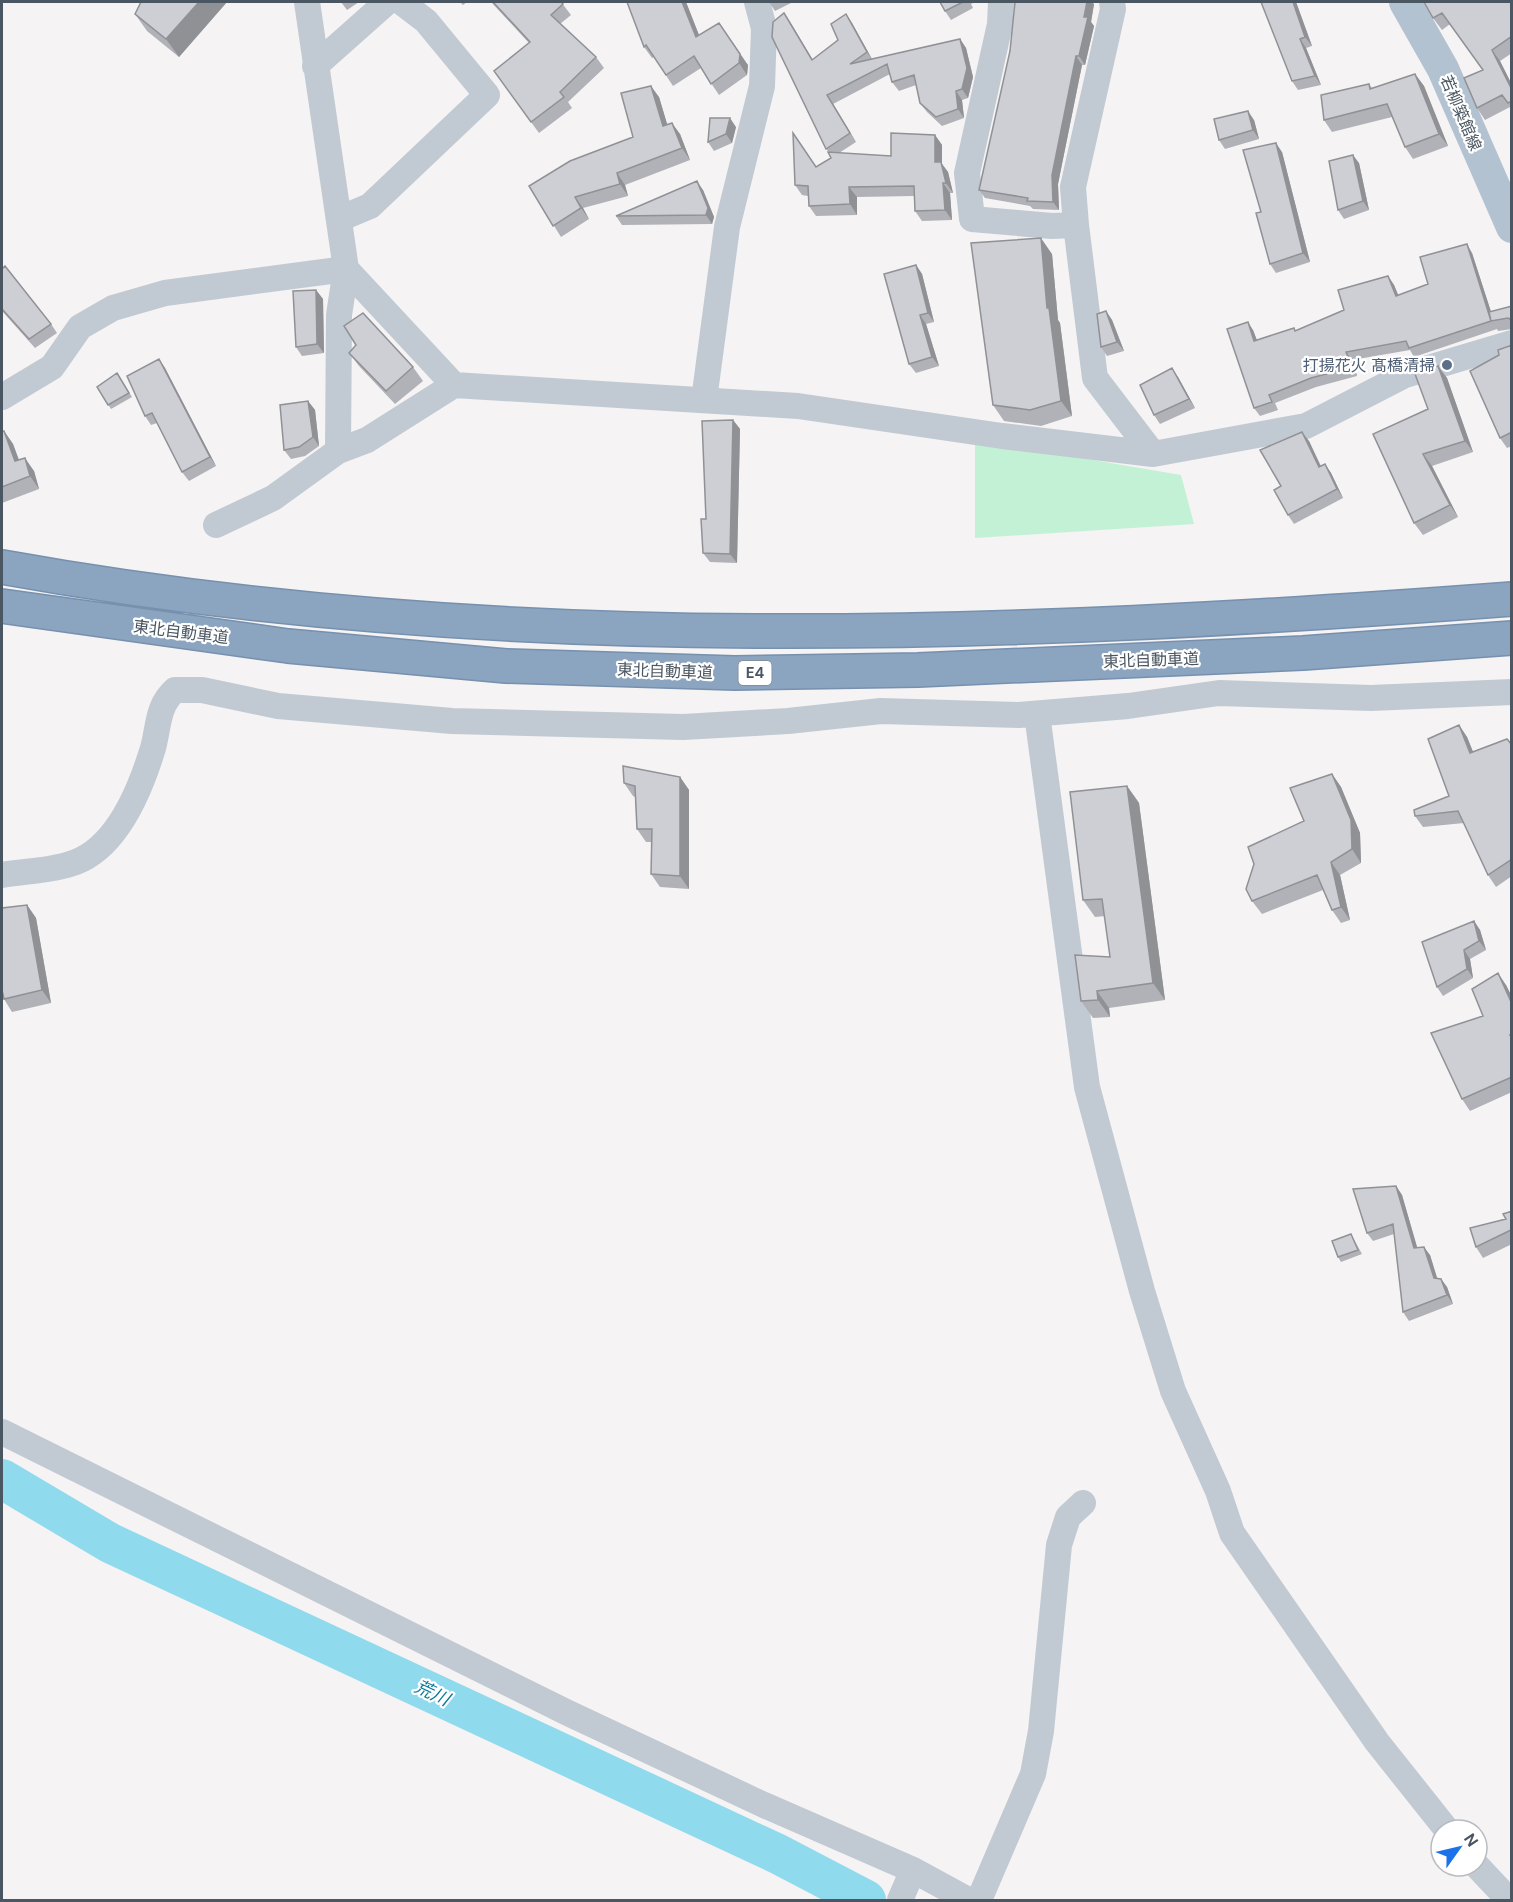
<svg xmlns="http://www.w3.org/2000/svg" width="1513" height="1902" viewBox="0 0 1513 1902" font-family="'DM Sans','Noto Sans JP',sans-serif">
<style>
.green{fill:#c3f1d5}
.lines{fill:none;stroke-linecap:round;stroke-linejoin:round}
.river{stroke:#90daee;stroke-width:40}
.highway-casing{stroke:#7690ad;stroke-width:36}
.minor{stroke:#c1cad2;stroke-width:26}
.major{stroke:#b3c2d1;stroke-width:32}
.highway{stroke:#8ba5c1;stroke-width:33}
.wall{fill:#b0b2b7}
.shaded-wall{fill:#909195}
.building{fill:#cdcfd5;stroke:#909195;stroke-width:1.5}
.service-dot{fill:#5c6f8a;stroke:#fff;stroke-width:2}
.labels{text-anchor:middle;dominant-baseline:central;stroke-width:4.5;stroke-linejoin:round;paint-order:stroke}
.shield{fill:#fff;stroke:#808990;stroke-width:1.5}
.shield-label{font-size:15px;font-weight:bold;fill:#4a5661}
.street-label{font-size:16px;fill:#4a5661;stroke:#fff}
.service-label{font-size:16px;fill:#4e5e75;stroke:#fff;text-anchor:end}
.water-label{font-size:18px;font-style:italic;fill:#0c7c9b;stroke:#fff}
</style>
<rect width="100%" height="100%" fill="#f5f3f3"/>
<path class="green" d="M975 440 1181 475 1194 524 975 538Z"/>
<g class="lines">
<path class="river" d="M2 1479 110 1543 778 1854 866 1900"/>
<g class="highway-casing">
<path id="highway" d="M2 567C499 657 1009 637 1512 599
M2 606 288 646 506 666 735 673 918 670 1303 653 1512 638"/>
</g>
<path class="minor" d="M307 2 346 269 454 385 798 406 1002 436 1153 454 1306 426 1405 375 1512 343
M1001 2 1000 24 967 173 972 219 1052 226 1076 225
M1112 2 1113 9 1073 187 1076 225 1095 378 1153 454
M315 66 387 2
M339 219 370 206 487 95 426 21 401 2
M2 397 52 367 80 327 113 308 165 293 346 269 339 315 338 451
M704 400 727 227 762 86 764 28 757 2
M216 525 273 498 338 451 367 440 454 385
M1037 714 1087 1087 1142 1291 1173 1391 1218 1491 1232 1533 1377 1742 1447 1830
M2 875C24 871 49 871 70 864 116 851 140 791 153 748 159 726 157 706 175 690H202L278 706 452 721 683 727 788 721 881 711 1019 715 1128 706 1219 693 1371 698 1512 692
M2 1432 568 1713 764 1805 913 1870
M1477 1866 1509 1900
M900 1900 913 1870 968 1900
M979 1900 1033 1774 1041 1731 1059 1545 1068 1517 1083 1503"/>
<path class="major" d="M1405 2 1443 69 1512 227"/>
<use href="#highway" class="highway"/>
</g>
<path class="wall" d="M141 2H227L179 57 147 31 135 14Z
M341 2H359L347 10Z
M460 2H467L463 5Z
M491 2H561L571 15 560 24 596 57 604 68 568 102 572 108 539 133 494 71 529 43Z
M627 2H686L699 35 748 65 747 75 719 95 701 68 673 86 654 57 652 58 644 47Z
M769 2H793L775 11Z
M940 2H975L971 4 973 8 951 20 945 11Z
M1263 2H1296L1312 46 1306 48 1321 85 1298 90 1292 81Z
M1424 2H1512V53L1500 61 1512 85V109L1510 107 1485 120 1477 108 1483 70 1450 24 1442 30 1433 18Z
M1094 4 1091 22 1094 26 1085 65H1082L1058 184 1059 210 1033 209 1030 206 985 198 979 190 1010 51Z
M846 14 852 23 872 59 960 39 966 48 973 77 968 98 962 100 964 118 942 126 927 112 920 103 916 85 899 91 892 82 890 74 833 104 856 142 839 153 891 156 935 135 942 145V164L948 172 953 193H950L952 220 922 221 915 211 914 196 857 197V215L816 216 809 206 808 196 802 195 795 185 816 167 831 158 829 152 826 149 790 22 813 60 838 40Z
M1415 74 1424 86 1448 146 1413 159 1405 147 1392 117 1332 132 1324 120 1369 84 1372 88Z
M659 97 667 124 680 134 690 160 625 185 628 196 583 208 589 219 561 237 529 186 633 137Z
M1254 120 1259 139 1225 149 1219 140Z
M736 127 732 143 714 151 708 142Z
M1282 152 1310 262 1276 273 1270 264 1261 212Z
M1359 163 1369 210 1344 219 1338 210Z
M703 190 714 217 712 224 622 225 616 216Z
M1472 253 1491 312 1512 306V329L1498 331 1497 329 1414 357 1410 350 1352 360 1357 376 1316 387 1275 403 1278 410 1260 416 1254 408 1253 330 1257 340 1294 328 1296 331 1344 310 1388 276 1394 285 1398 295 1428 284Z
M1052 254 1058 320 1060 323 1072 416 1041 426 1004 421 993 405Z
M916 265 922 274 934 322 926 324 939 366 916 373 909 364Z
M2 269 51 324 57 333 35 348 2 311Z
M316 290 323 299 324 353 302 356 296 347Z
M1106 311 1112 320 1124 351 1107 356 1101 347Z
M1512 345V446L1507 448 1500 438 1499 355Z
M349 353 413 367 423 381 395 404 359 366Z
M159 359 165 368 216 466 189 481 182 472 157 423 151 425 145 416Z
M1438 366 1447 378 1473 452 1432 466 1458 517 1423 535 1414 523 1428 409Z
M117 373 132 397 111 409 97 387Z
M1178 377 1195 408 1160 424 1154 415Z
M308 401 315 410 319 446 305 456 291 459 284 450Z
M733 420 740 429 737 563 710 562 703 553 706 519Z
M2 431H4L13 444 19 460 34 471 39 489 2 503Z
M1309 441 1321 466 1325 464 1331 473 1343 498 1294 524 1288 515 1281 486Z
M1459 725 1467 737 1473 752 1512 745V876L1496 887 1488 875 1464 823 1423 827 1415 816 1449 796Z
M1332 774 1341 787 1360 833 1361 863 1340 875 1350 920 1341 923 1332 910 1323 890 1262 914 1252 901 1304 821Z
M680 777 689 790V889L660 887 651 874 652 842H646L637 829 635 797 633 796 624 783Z
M1127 786 1139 803 1165 1000 1109 1008 1110 1017 1093 1018 1081 1001 1110 957 1105 916 1095 917 1083 900Z
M27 905 36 918 51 1003 12 1012 4 999Z
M1474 921 1480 930 1486 950 1470 959 1473 978 1443 996 1437 987Z
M1506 985 1512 997V1092L1470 1111 1462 1099 1483 1016Z
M1396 1186 1402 1195 1417 1248 1430 1255 1437 1279H1441L1447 1287 1453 1304 1409 1321 1403 1312 1394 1234 1373 1241 1367 1233Z
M1512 1211V1244L1483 1258 1476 1247 1506 1219Z
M1351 1234 1362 1254 1341 1262 1338 1257Z"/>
<path class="shaded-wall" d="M199 2H227L179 57 166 39Z
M682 2H686L704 48 696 37Z
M1087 2H1092L1094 4 1091 22 1094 26 1085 65 1079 56Z
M1293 2H1296L1312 46 1305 37Z
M784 13 790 22 818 69 812 60Z
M846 14 852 23 873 61 867 52Z
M719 23 748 65 747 75 739 63Z
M960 39 966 48 973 77 968 98 962 89Z
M1300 39 1306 48 1321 85 1315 76Z
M1492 50 1500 61 1512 85V90Z
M1076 56 1082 65 1058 184 1059 210 1053 202 1052 175Z
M1415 74 1424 86 1448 146 1439 134Z
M651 86 659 97 671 137 663 126Z
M956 91 962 100 964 118 958 109Z
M827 95 833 104 856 142 850 133Z
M1248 111 1254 120 1259 139 1253 130Z
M730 118 736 127 732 143 726 134Z
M672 123 680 134 690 160 682 148Z
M935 135 942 145V164L948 172 953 193 946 183 935 162Z
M1276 143 1282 152 1310 262 1303 253Z
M1353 155 1359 163 1369 210 1363 201Z
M617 173 625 185 628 196 620 184Z
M697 181 703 190 714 217 712 224 706 215Z
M943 183 950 193 952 220 945 210Z
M849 187 857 197V215L850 204Z
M575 197 583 208 589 219 581 208Z
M1041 238 1052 254 1058 320 1060 323 1072 416 1061 401 1047 308Z
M1467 244 1472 253 1494 321H1491Z
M916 265 922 274 934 322 928 313Z
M1388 276 1394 285 1402 304 1396 296Z
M316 290 323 299 324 353 317 344Z
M1106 311 1112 320 1124 351 1117 342Z
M920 315 926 324 939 366 932 357Z
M1248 322 1253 330 1260 349 1254 341Z
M1346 352 1352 360 1357 376 1352 367Z
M159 359 165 368 216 466 210 457Z
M1438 366 1447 378 1473 452 1465 441Z
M1172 368 1178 377 1195 408 1189 399Z
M308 401 315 410 319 446 313 437Z
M733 420 740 429 737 563 730 554Z
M4 431 13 444 24 474 15 461Z
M1302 432 1309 441 1325 476 1319 467Z
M1423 454 1432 466 1458 517 1450 505Z
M25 458 34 471 39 489 30 476Z
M1325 464 1331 473 1343 498 1337 489Z
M1459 725 1467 737 1478 764 1470 753Z
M1332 774 1341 787 1360 833 1361 863 1352 849Z
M680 777 689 790V889L680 876Z
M1127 786 1139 803 1165 1000 1153 983Z
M1331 862 1340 875 1350 920 1341 907Z
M27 905 36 918 51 1003 42 990Z
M1474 921 1480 930 1486 950 1479 941Z
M1464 950 1470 959 1473 978 1467 969Z
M1498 973 1506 985 1512 997V1004Z
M1097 991 1109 1008 1110 1017 1098 1000Z
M1396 1186 1402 1195 1420 1257 1414 1248Z
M1424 1247 1430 1255 1440 1287 1434 1278Z
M1441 1279 1447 1287 1453 1304 1447 1295Z"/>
<path class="building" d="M141 2H199L166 39 135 14Z
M493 2H561L563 4 551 15 596 57 560 92 564 97 531 122 494 71 530 42Z
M627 2H682L696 37 719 23 740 54 739 63 711 84 694 56 666 75 646 45 644 47Z
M940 2H963L945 11Z
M1015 2H1087L1084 17H1088L1079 56H1076L1052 175 1053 202 1027 201 1028 198 979 190 1010 51Z
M1261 2H1293L1305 37 1300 39 1315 76 1292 81Z
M1424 2H1512V36L1492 50 1512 90V101L1508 103 1502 95 1477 108 1464 78 1483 70 1442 13 1433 18Z
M784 13 812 60 838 40 831 24 846 14 867 52 850 64 960 39 967 68 962 89 956 91 958 109 936 117 920 103 914 75 892 82 887 64 827 95 850 133 826 149 772 37 773 22Z
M1415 74 1439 134 1405 147 1387 104 1324 120 1321 95 1369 84 1370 89Z
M651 86 663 126 672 123 682 148 617 173 620 184 575 197 581 208 553 226 529 186 570 161 633 137 621 93Z
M1248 111 1253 130 1219 140 1214 119Z
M710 118H730L726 134 708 142Z
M793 133 816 167 831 158 828 152 891 156V133L935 135V162H941L946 183H943L945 210 915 211 914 186 849 187 850 204 809 206 808 186 795 185Z
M1276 143 1303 253 1270 264 1256 213 1261 212 1243 150Z
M1353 155 1363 201 1338 210 1329 161Z
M697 181 708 208 706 215 616 216Z
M1041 238 1047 308H1049L1061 401 1030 410 993 405 971 243Z
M1467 244 1491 321 1409 348 1406 341 1346 352 1352 367 1311 378 1269 395 1272 402 1254 408 1227 329 1248 322 1254 341 1294 328 1295 331 1344 310 1338 290 1388 276 1396 296 1428 284 1420 257Z
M916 265 928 313 920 315 932 357 909 364 884 274Z
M5 266 51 324 29 339 2 309V269Z
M316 290 317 344 296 347 293 291Z
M1512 306V320L1508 318 1491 321 1489 312Z
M1106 311 1117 342 1101 347 1097 314Z
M363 313 413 367 386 391 349 353 356 345 344 326Z
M1512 345V432L1500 438 1470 371 1499 355 1498 350Z
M159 359 210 457 182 472 152 413 145 416 127 376Z
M1438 366 1465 441 1423 454 1450 505 1414 523 1373 434 1428 409 1415 374Z
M1172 368 1189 399 1154 415 1140 385Z
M117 373 129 393 108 405 97 387Z
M308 401 313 437 299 447 284 450 280 405Z
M733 420 730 554 703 553 701 519H706L702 421Z
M2 431H4L15 461 25 458 30 476 2 487Z
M1302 432 1319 467 1325 464 1337 489 1288 515 1274 490 1281 486 1260 450Z
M1459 725 1470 753 1507 739 1512 745V859L1488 875 1458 811 1415 816 1414 810 1449 796 1428 739Z
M623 766 680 777V876L651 874 652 829H637L635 786 624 783Z
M1332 774 1351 820 1352 849 1331 862 1341 907 1332 910 1317 875 1252 901 1246 889 1254 864 1248 847 1304 821 1290 788Z
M1127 786 1153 983 1097 991 1098 1000 1081 1001 1075 955 1110 957 1102 899 1083 900 1070 792Z
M27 905 42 990 4 999 2 990V908Z
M1474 921 1479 941 1464 950 1467 969 1437 987 1422 942Z
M1498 973 1512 1004V1034L1510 1035 1512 1036V1077L1462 1099 1431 1033 1483 1016 1472 989Z
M1396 1186 1414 1248 1424 1247 1434 1278 1441 1279 1447 1295 1403 1312 1393 1224 1367 1233 1353 1189Z
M1512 1211V1231L1511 1230 1476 1247 1470 1228 1506 1219 1503 1214Z
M1351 1234 1358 1250 1338 1257 1332 1241Z"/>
<circle class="service-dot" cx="1447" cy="365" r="6"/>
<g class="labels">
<rect class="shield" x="738.5" y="661" width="33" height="24" rx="4.5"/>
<g class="shield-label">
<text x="755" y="673">E4</text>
</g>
<g class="street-label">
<text transform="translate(1461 113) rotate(67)">若柳築館線</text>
<text transform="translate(181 632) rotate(7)">東北自動車道</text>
<text transform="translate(1151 660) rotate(-2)">東北自動車道</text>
<text transform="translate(665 671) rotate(2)">東北自動車道</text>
</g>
<g class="service-label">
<text x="1435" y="365">打揚花火 髙橋清掃</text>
</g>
<g class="water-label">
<text transform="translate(432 1693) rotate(25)">荒川</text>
</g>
</g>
<rect width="1513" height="1902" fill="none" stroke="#4a5661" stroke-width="6"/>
<g transform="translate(1459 1848) rotate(56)"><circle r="28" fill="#ffffff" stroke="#b7bbc0" stroke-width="1.5"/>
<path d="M0-4.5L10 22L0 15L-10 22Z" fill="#1a73e8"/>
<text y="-9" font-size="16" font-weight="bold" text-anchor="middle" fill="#4a5661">N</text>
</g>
</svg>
